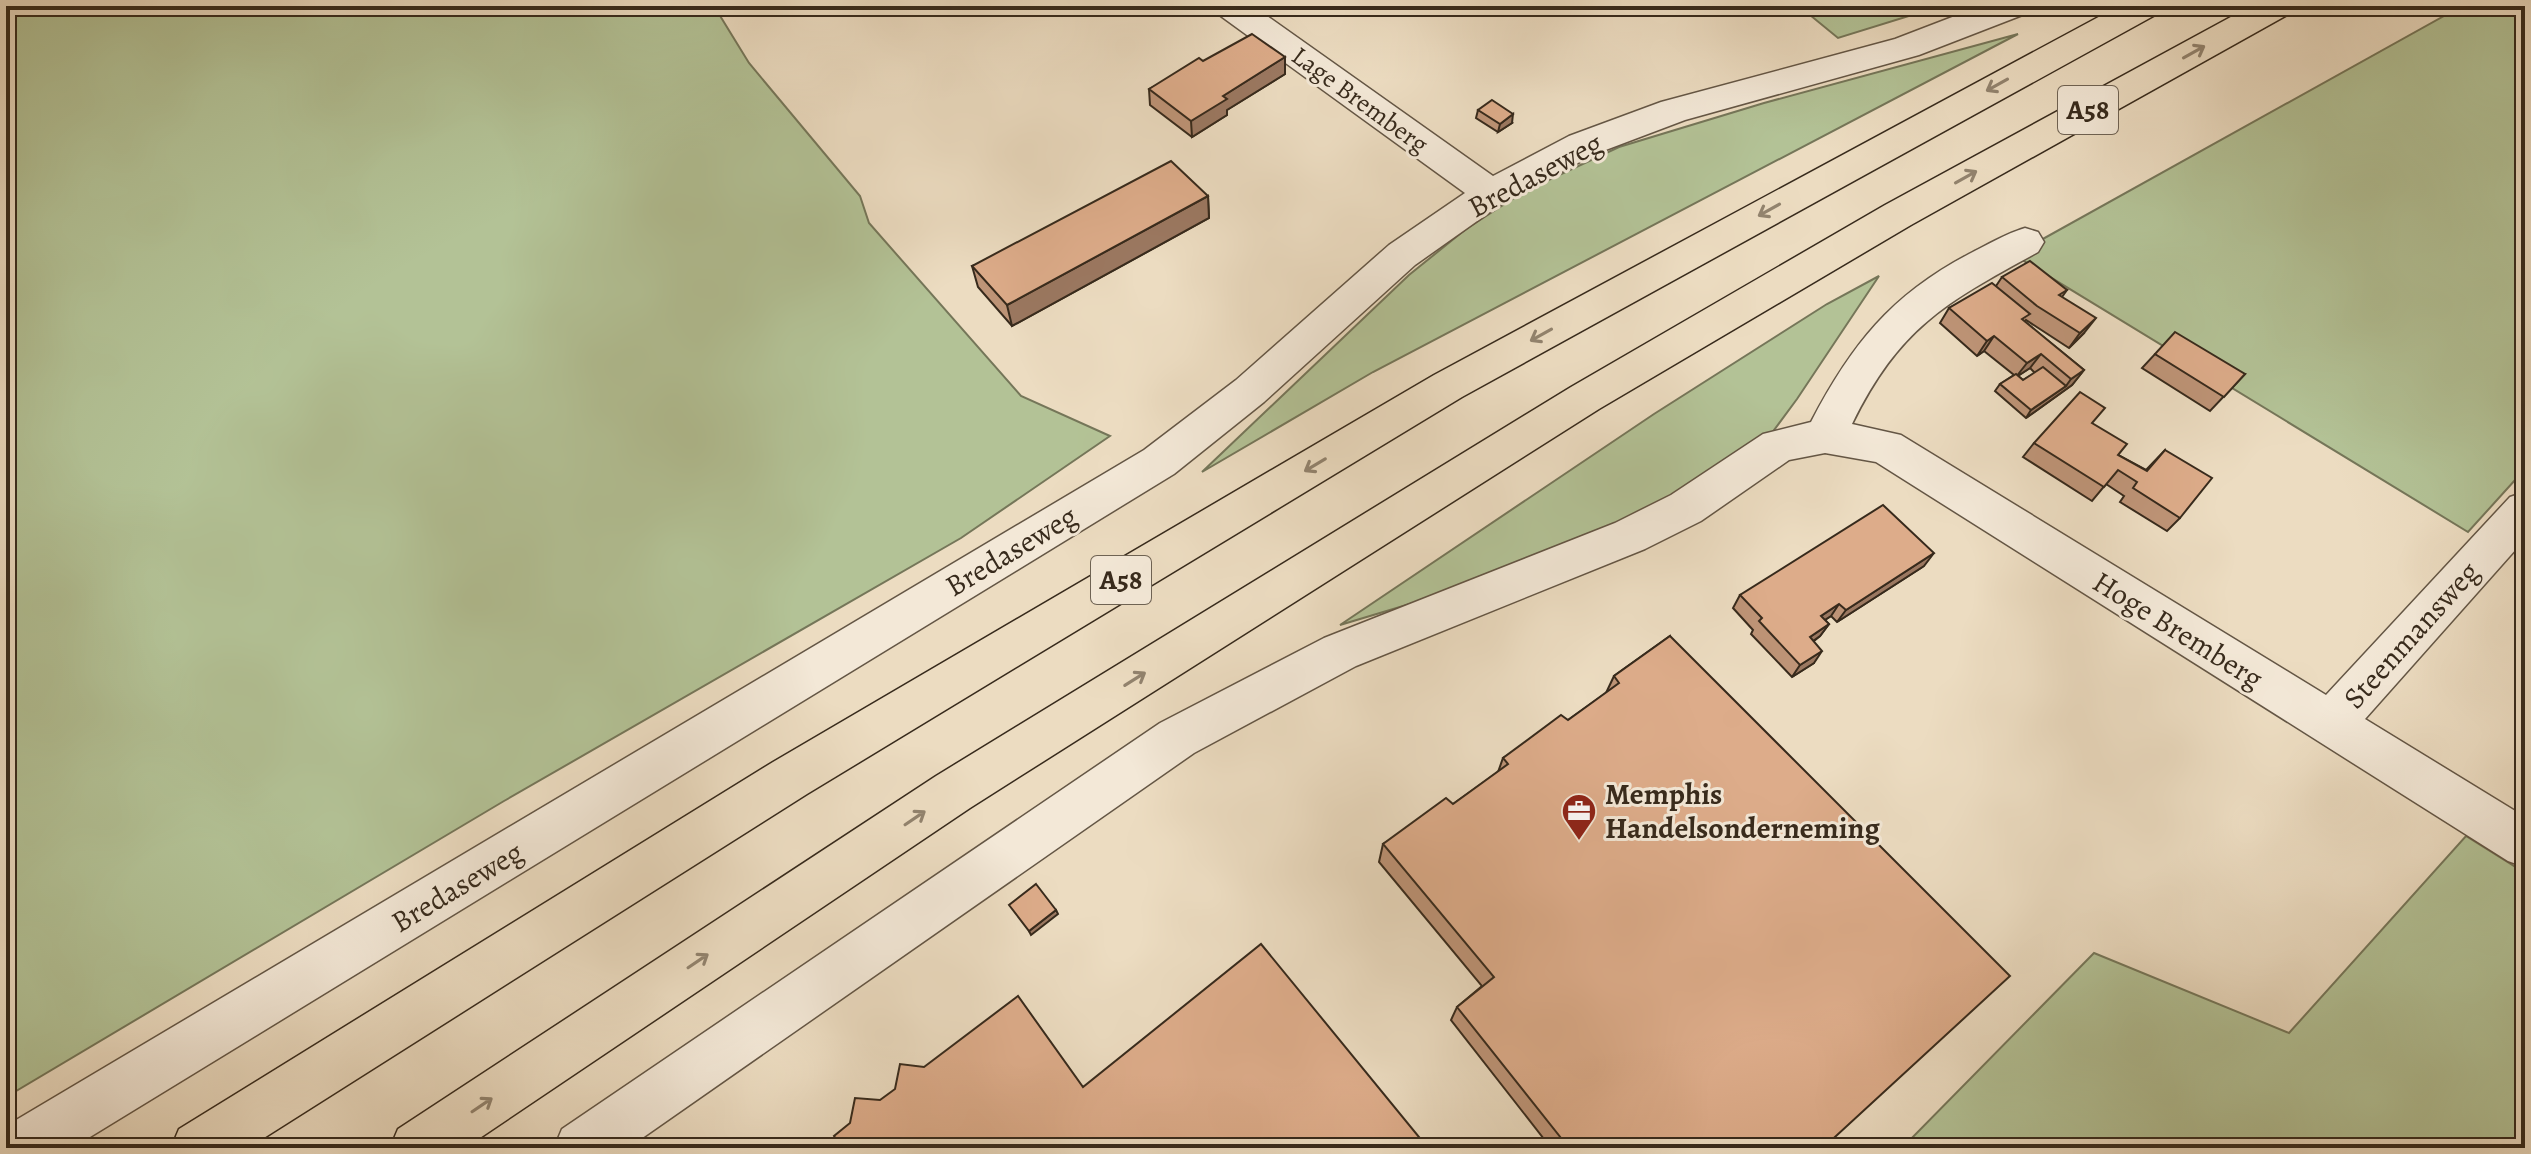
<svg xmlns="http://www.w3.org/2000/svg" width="2531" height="1154" viewBox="0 0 2531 1154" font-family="Alegreya,serif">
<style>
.green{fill:#b3c296;stroke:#757659;stroke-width:2}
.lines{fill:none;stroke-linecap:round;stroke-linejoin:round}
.minor-casing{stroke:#645645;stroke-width:3}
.motorway-casing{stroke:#372a1c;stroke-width:3}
.minor{fill:#f3e8d7;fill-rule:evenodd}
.motorway{fill:#ecdcc1;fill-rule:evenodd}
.wall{fill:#be9477;stroke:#372a1c;stroke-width:2;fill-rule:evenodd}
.shaded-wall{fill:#9b7861;stroke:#372a1c;stroke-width:2}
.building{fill:#ddac8a;stroke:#372a1c;stroke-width:2}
.oneway{stroke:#92836e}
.labels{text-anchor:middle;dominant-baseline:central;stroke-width:6;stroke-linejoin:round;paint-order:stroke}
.far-street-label{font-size:26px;fill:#372a1c;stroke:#f3e8d7}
.shield{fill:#f3e8d7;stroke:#6f6354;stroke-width:2}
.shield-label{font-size:28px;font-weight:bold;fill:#372a1c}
.street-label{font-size:30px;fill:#372a1c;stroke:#f3e8d7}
.poi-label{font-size:30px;font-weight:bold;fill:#372a1c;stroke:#f3e8d7;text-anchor:start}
</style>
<rect width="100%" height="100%" fill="#ecdcc1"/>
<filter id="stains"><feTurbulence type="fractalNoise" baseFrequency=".0025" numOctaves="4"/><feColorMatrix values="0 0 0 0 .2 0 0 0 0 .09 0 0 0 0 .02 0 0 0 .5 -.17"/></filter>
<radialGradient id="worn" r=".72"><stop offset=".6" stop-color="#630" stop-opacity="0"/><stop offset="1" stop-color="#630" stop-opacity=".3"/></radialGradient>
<path class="green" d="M6 6H714L749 63 860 196 869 223 1021 396 1110 436 961 538 504 801 6 1097Z
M1799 6H1941L1838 38Z
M2462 6H2525V469L2468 532 2014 255Z
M2018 34 1373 372 1202 472 1409 275 1466 229 1525 191 1619 147 1764 103Z
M1879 276 1797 399 1746 468 1533 567 1340 625 1654 414 1827 304Z
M2466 836 2525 873V1148H1902L2094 953 2289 1033Z"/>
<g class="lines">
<g class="minor-casing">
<path id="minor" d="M1213 6H1253L1493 176 1569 136 1661 102 1895 39 1981 6H2030L2025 14 1919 55 1685 120 1595 154 1504 202 1415 265 1264 402 1174 474 72 1148H6V1126L1144 450 1236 380 1389 245 1465 193 1218 14Z
M2025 228 2038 232 2044 242 2038 252C1947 302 1900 326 1852 424L1901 435 2326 695 2510 497 2525 492V539L2365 719 2525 817V867L2508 861 1876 462 1825 453 1789 460 1701 521 1645 549 1356 666 1194 753 628 1148H554L562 1129 1160 723 1324 638 1615 523 1671 495 1763 434 1811 422C1851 345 1891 295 1969 254 1987 245 2005 234 2025 228Z"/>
</g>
<g class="motorway-casing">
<path id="motorway" d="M2119 6H2162L2157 14 1462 397 807 794 248 1148H171L179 1129 773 762 1434 375Z
M2251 6H2294L2289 14 1911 225 1599 409 970 808 465 1148H390L398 1129 936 776 1571 387 1885 205Z"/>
</g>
<use href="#minor" class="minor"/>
<use href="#motorway" class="motorway"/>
</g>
<path class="wall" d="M1285 57V74L1227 110V115L1192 137 1150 105 1149 89 1203 61Z
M1478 110 1512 123 1498 132 1476 118Z
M1208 196 1209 218 1012 326 978 287 972 266Z
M2002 277 2067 290 2062 297 2084 333 2069 348 2026 320 2025 322 2084 370 2072 385 2026 418 1995 391 2000 384 2014 375 1984 351 1977 356 1940 323 1949 308 1996 286ZM2030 368 2035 373 2023 380 2018 376Z
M2155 354 2245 374 2210 411 2142 368Z
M2092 423 2118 455 2146 470 2165 450 2180 518 2167 531 2120 502 2124 496 2106 484 2092 501 2023 457 2034 443Z
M1924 566 1837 622 1831 616 1825 620 1829 624 1820 636 1814 641V663L1792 677 1751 634 1753 630 1733 608 1740 595Z
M1670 636 1823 1148H1551L1451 1020 1457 1007 1482 986 1379 862 1383 844 1453 804 1498 772 1503 758 1568 720 1606 693 1614 676Z"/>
<path class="shaded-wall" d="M1285 57V74L1227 110V115L1192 137 1191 121 1223 96Z
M1513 114 1512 123 1498 132 1500 124Z
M1208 196 1209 218 1012 326 1007 305Z
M2096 318 2084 333 2069 348 2080 333Z
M1994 336 1984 351 1977 356 1987 341Z
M2041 354 2030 368 2016 377 2027 363Z
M2084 370 2072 385 2026 418 2031 410 2066 386 2071 379Z
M1934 553 1924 566 1837 622 1846 610Z
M1839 604 1831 616 1812 628 1821 616Z
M1829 624 1820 636 1802 649 1810 637Z
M1822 651 1814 663 1792 677 1800 665Z
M1056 910 1058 914 1031 935 1029 931Z"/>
<path class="building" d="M1252 34 1285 57 1223 96 1227 99 1191 121 1149 89 1199 58 1203 61Z
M1492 100 1513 114 1500 124 1478 110Z
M1171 161 1208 196 1007 305 972 266Z
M2030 261 2067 290 2059 295 2096 318 2080 333 2037 306 2002 277Z
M1992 283 2030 314 2022 319 2084 370 2071 379 2041 354 2027 363 1994 336 1987 341 1949 308Z
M2175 332 2245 374 2224 397 2155 354Z
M2043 367 2066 386 2031 410 2000 384 2016 374 2023 380Z
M2080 392 2105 408 2092 423 2127 444 2118 455 2147 471 2165 450 2212 478 2180 518 2133 488 2137 482 2118 470 2104 487 2034 443Z
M1883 505 1934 553 1846 610 1839 604 1821 616 1829 624 1810 637 1822 651 1800 665 1759 621 1762 618 1740 595Z
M1670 636 2010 976 1823 1148H1569L1457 1007 1494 977 1383 844 1446 798 1453 804 1508 764 1503 758 1561 715 1568 720 1619 683 1614 676Z
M1036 884 1056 910 1029 931 1009 905Z
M1261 944 1428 1148H842L834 1136 850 1123 855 1098 880 1100 895 1089 900 1064 924 1067 1018 996 1083 1087Z"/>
<defs><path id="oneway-shaft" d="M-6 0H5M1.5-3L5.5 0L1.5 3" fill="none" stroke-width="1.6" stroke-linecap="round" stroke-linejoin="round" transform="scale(2)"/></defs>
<g class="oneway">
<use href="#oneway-shaft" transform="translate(2194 52) rotate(-29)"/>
<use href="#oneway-shaft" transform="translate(1997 85) rotate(151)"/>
<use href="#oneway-shaft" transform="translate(1966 177) rotate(-29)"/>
<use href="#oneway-shaft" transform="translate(1769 210) rotate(151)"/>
<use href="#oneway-shaft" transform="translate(1541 335) rotate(151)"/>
<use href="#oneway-shaft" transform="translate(1315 465) rotate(149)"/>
<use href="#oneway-shaft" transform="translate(1135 679) rotate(-32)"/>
<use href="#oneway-shaft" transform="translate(915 818) rotate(-34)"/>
<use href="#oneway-shaft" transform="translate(698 961) rotate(-34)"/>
<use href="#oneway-shaft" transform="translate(482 1105) rotate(-34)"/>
</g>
<defs>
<g id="office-pin" transform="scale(1.8)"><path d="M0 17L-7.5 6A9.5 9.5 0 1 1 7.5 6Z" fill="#8f2418" stroke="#f3e8d7"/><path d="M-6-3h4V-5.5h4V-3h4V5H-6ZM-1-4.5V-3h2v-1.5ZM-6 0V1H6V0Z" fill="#fff"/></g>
</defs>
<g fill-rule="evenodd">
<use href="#office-pin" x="1579" y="811"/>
</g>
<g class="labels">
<g class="far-street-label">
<text transform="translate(1360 100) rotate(36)">Lage Bremberg</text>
</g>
<g class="shield">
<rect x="2058" y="86" width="60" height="48" rx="6"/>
<rect x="1091" y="556" width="60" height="48" rx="6"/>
</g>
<g class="shield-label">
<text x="2088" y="110">A58</text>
<text x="1121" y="580">A58</text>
</g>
<g class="street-label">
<text transform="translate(1535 175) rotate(-28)">Bredaseweg</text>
<text transform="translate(1011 551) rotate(-31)">Bredaseweg</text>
<text transform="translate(2178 630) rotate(32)">Hoge Bremberg</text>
<text transform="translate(2411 635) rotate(-48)">Steenmansweg</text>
<text transform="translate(457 887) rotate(-31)">Bredaseweg</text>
</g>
<g class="poi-label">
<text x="1605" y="794">Memphis<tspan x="1605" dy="34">Handelsonderneming</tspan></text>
</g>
</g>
<rect width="2531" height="1154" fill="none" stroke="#ecdcc1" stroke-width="32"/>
<rect x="8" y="8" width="2515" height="1138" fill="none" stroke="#372a1c" stroke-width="4"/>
<rect x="16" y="16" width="2499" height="1122" fill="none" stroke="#372a1c" stroke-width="2"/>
<rect width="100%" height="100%" filter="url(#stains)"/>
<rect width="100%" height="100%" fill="url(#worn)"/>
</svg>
